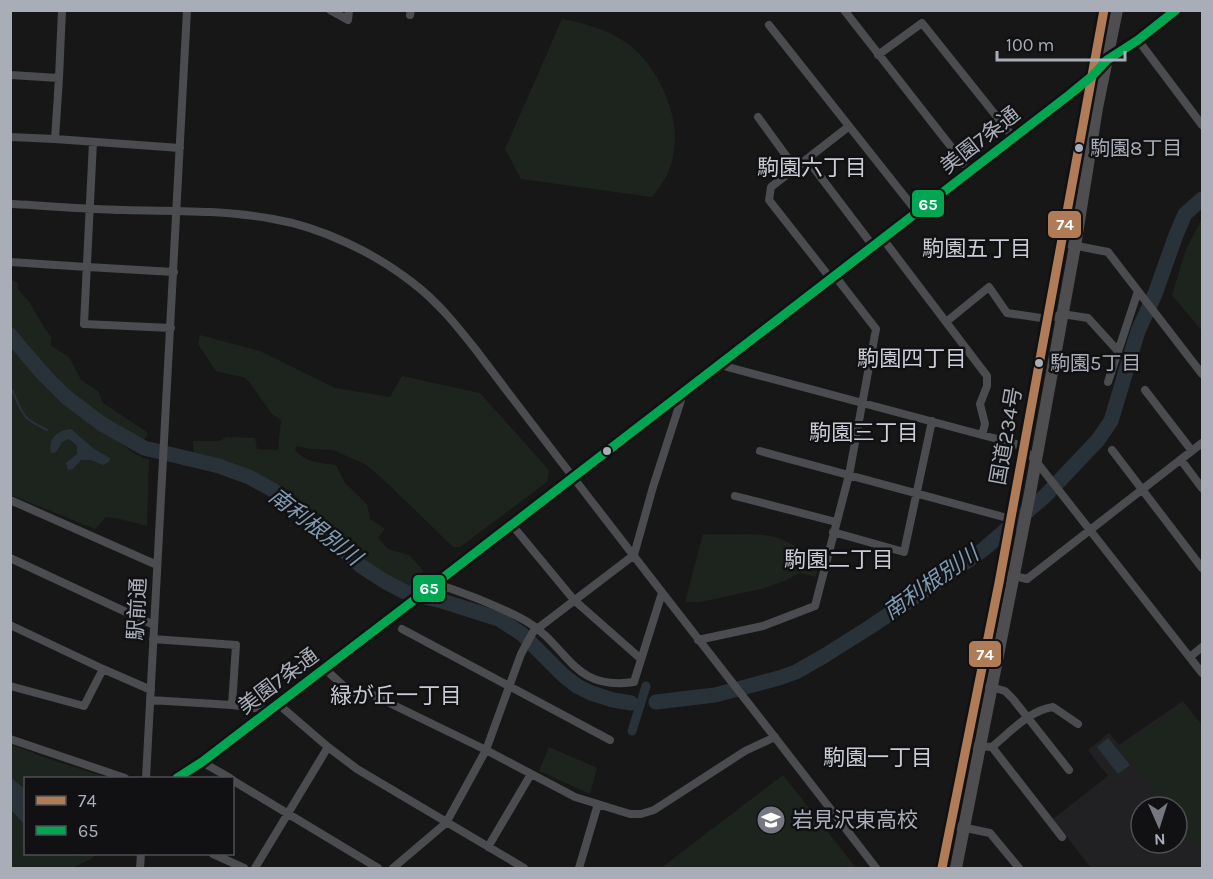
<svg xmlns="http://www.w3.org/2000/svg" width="1213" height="879" viewBox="0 0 1213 879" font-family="Karla,'Noto Sans JP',sans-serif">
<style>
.built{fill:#212123;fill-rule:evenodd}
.green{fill:#1d241e}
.water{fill:#2a3239}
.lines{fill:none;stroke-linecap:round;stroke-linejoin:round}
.stream{stroke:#2a3239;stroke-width:2}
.canal{stroke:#2a3239;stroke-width:9}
.river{stroke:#2a3239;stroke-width:15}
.minor{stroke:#4b4c50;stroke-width:8}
.highway{stroke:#4e4e51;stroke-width:12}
.bus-1-casing{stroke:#111113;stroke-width:14}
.bus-2-casing{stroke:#111113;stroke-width:14}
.bus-1{stroke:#b07c57;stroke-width:9}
.bus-2{stroke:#00a651;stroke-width:9}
.bus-dot{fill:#a8adb8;stroke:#111113;stroke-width:2}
.labels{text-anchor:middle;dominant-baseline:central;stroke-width:5;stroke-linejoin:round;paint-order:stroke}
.bus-label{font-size:20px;fill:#a8adb8;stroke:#111113;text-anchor:start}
.street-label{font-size:21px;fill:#a8adb8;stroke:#111113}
.poi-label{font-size:21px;fill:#a8adb8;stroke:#111113;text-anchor:start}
.neighbourhood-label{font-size:22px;fill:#c9ccd4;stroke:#111113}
.water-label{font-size:22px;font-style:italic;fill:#7f9bb3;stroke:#111113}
.line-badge{stroke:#111113;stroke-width:2}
.badge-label{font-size:16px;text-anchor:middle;font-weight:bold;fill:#fff}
</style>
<rect width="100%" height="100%" fill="#171717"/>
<path class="built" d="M1183 701 1202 725V868H1091L1053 819 1108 776 1088 750 1109 733 1119 745ZM1141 807H1177V843H1141Z"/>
<path class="green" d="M562 19C583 23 603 28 622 40 640 51 652 67 661 85 680 124 682 163 652 197L521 179 505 149Z
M1202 219V331L1172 295 1186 249Z
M10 279 18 283V289L30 303 45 329 52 338 50 345 69 357 81 380 98 391 103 403 147 432V437L140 443 108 431 55 393 135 454 149 460 147 526 120 519 106 517 95 529 11 495Z
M200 335 260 351 335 388 390 397 402 376 480 393 549 470 547 482 460 547H453L385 481 365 464 333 450 310 449 297 446 295 450C305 463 322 463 336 465L345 483 367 504 370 519 385 529 378 538 388 549 409 555 424 571 409 588 366 564 340 532 282 486 231 462 194 453 193 441H220L226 437 255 438 257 449 278 450 281 420 272 414 246 378 216 371 198 344Z
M703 534C733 537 772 527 797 548L796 561 818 566 816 577 800 573 784 581 761 589 700 602H685Z
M1183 704 1202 729V855L1177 822V807H1165L1121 749Z
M10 744 49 759 109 778H26L25 792 11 782Z
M549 747 597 768 590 794 539 771Z
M783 775 856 868H661Z
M10 790 25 818 26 854H71L72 856 77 855 80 854H98L91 859 72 868H11Z"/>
<path class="water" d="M71 429 94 449 110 458 109 462 103 465 91 460H81L73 469 68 470 66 463 77 454V446L73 442 68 439 62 442 56 452 51 453C47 439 58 430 71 429Z
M1108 738 1130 765 1118 774 1097 747Z
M10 777 25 789V825L11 810Z"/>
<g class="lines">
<path class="stream" d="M12 390C24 415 20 417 47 430"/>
<path class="canal" d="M632 731 646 686"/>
<path class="river" d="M10 335 20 347 45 376 66 397 102 424 144 448 219 466 249 477 273 490 295 507 361 566 384 581 405 592 442 601 499 619 522 634 563 675 577 686 591 693 613 700 631 703
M656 702 715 695 779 678 796 672 824 656 870 627 955 570 984 549 1045 496 1098 440 1111 421 1138 331 1155 294 1176 235 1185 214 1202 199"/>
<path class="minor" d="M330 10 348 20 349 10
M844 10 970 171
M410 15 411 10
M769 25 917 212
M1138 40 1202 125
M878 55 922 23 1013 137
M1106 61 1138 40 1176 10
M10 75 59 78 62 10
M59 78 55 139 180 148
M758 117 795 168
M10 137 55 139
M93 142 84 324 171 328
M807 159 873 246
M13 204C49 206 86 209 122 210 172 211 224 210 273 219 321 227 375 253 413 283 438 302 457 326 476 350 607 524 743 695 876 868
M883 239 987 376V386L980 404 985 424 982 435
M1062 243 1108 252 1202 374
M10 262 87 267 174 272
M831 279 769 200 771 187 848 127
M946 322 989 287 1007 313 1048 319 1062 314 1088 318 1118 351
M720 365 1016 444 1024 449 1035 460 1202 673
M1108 382 1138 291
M1145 390 1192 451
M1112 450 1202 568
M760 451 1011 519
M1181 460 1202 488
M735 496 836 522
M10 500 157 565
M512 525 574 600 641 659
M833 532 904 552 932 421
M10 558 154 625
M1010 575 1027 579 1202 443
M435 583C466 594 497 605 526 621 569 646 571 691 634 682L662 593
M10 625 103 669 151 690
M402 629 610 740
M153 639 236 645 232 705
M698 640 763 626 815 606 849 475 876 329 835 276
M1190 657 1202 647
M324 668 350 692 373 695 486 750 575 797 630 814H641L654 810 745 751 775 737
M10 686 84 706 103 669
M988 686 1005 691 1013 699 1069 770
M150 700 232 705 270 710
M278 704 328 747 357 769 524 868
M10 739 125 778
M975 746 992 747 1062 837
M992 747C1010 732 1030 710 1053 707L1078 724
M202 762 230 778
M146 778 187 10
M177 778 202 762 683 394 1093 75
M232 780 378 868
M951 825 990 833 1019 868
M488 847 531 774
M213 854 244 868
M140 868 141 854
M255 868 328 747
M393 868 446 823 486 750 521 654 533 632 634 555 653 487 683 394
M579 868 598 804"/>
<path class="highway" d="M942 868 999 583 1104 10
M956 868 1030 493 1075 246 1097 108 1117 10"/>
<g class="bus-1-casing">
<path id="bus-1" d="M942 868 999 583 1104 10"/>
</g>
<g class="bus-2-casing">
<path id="bus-2" d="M177 778 202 762 405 607 1069 95 1091 77 1107 60 1138 40 1176 10"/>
</g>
<use href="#bus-1" class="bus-1"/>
<use href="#bus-2" class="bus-2"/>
</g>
<defs>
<g id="school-disc" transform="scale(1.5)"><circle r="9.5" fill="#757880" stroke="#111113"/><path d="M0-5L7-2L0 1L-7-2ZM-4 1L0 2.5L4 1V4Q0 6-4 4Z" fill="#fff"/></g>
</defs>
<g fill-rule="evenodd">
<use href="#school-disc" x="771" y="820"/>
</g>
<g class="bus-dot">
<circle cx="1079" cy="148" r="5"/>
<circle cx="1039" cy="363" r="5"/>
<circle cx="607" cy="451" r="5"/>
</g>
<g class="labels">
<g class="bus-label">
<text x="1090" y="148">駒園8丁目</text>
<text x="1050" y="363">駒園5丁目</text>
</g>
<g class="street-label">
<text transform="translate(980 140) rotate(-38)">美園7条通</text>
<text transform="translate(1006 436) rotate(-80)">国道234号</text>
<text transform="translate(137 609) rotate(-87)">駅前通</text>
<text transform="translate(278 681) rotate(-37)">美園7条通</text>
</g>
<g class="poi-label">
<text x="792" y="820">岩見沢東高校</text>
</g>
<g class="neighbourhood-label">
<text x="812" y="168">駒園六丁目</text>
<text x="977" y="249">駒園五丁目</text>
<text x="912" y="359">駒園四丁目</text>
<text x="864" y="433">駒園三丁目</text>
<text x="839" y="560">駒園二丁目</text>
<text x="396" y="696">緑が丘一丁目</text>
<text x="878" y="758">駒園一丁目</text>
</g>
<g class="water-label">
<text transform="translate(315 527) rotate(38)">南利根別川</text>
<text transform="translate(931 583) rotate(-35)">南利根別川</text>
</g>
</g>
<g class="line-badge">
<rect x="911" y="189" width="34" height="29" rx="6" fill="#00a651"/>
<rect x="1047" y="210" width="35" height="29" rx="6" fill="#b07c57"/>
<rect x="412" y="574" width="34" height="29" rx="6" fill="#00a651"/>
<rect x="968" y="640" width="34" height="28" rx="6" fill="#b07c57"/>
</g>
<g class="badge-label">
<text x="928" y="210">65</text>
<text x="1065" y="230">74</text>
<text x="429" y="594">65</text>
<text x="985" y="660">74</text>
</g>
<rect width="1213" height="879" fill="none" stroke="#a8adb8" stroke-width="24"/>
<rect x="24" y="777" width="210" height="78" fill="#111113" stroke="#4d4f55" stroke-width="1.5"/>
<rect x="36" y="796" width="30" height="9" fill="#b07c57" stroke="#4d4f55" stroke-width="1.5"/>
<text x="78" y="807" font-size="18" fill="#a8adb8">74</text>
<rect x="36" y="826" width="30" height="9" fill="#00a651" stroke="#4d4f55" stroke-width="1.5"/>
<text x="78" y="837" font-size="18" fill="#a8adb8">65</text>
<g transform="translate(1159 825) rotate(177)"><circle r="28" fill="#111113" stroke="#4d4f55" stroke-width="1.5"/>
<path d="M0-4.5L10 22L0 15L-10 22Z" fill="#757880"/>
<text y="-9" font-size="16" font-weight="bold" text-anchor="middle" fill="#a8adb8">N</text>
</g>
<path d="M997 51v9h128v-9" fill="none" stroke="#a8adb8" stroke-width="3"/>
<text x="1006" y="51" font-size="18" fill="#a8adb8" stroke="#111113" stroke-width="4.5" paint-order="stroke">100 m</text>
</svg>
